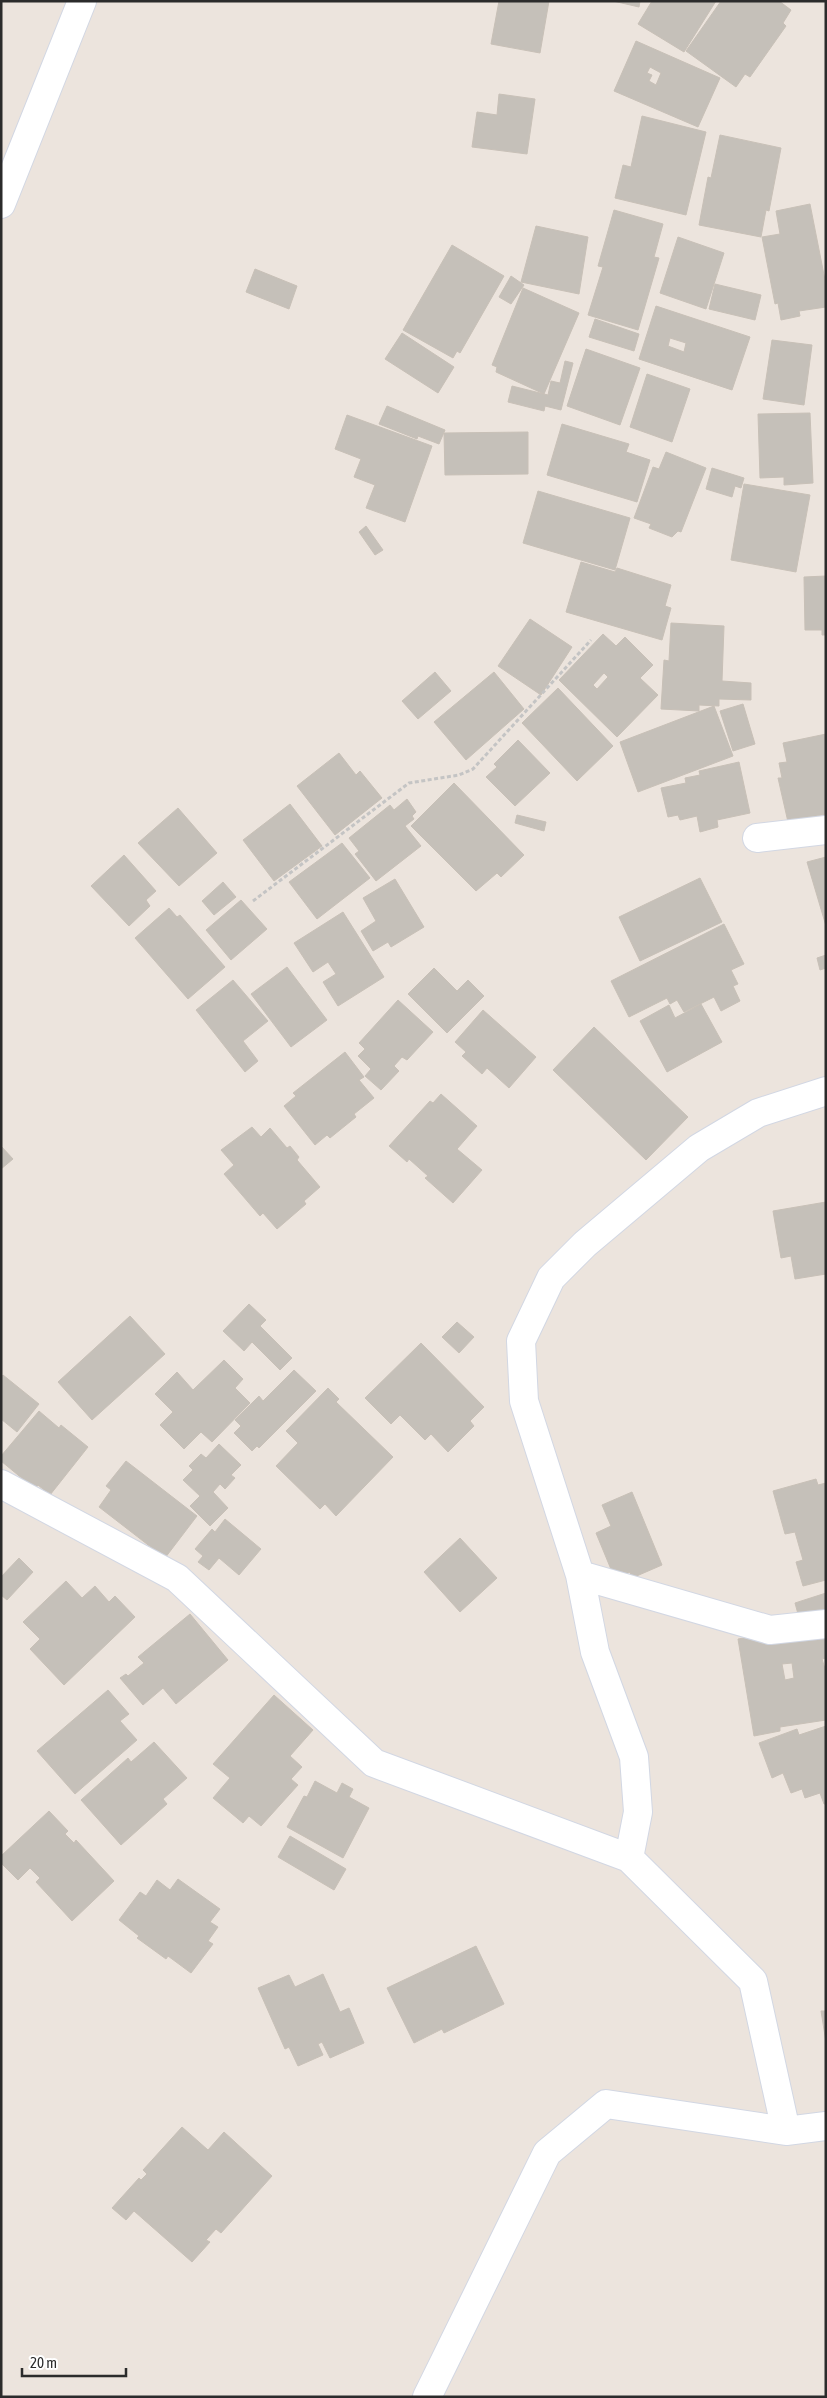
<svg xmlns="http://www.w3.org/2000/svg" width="827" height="2398" viewBox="0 0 827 2398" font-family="'Asap Condensed',sans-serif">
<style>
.building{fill:#c5c0b9;stroke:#c8c0b7;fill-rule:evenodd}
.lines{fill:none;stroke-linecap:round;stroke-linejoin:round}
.minor-casing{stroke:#d2d7e3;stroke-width:30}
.path{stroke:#c4c4c4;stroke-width:3;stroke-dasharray:4 2.5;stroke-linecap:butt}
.minor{stroke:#fff;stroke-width:28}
</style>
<rect width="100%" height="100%" fill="#ece4dd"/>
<path class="building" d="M499 1H549L540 53 491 44Z
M613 1H640L639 7Z
M652 1H716L684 52 638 24Z
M721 1H779L791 10 783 23 786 26 750 77 745 74 736 87 686 51Z
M636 41 720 78 698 127 614 91ZM650 67 661 73 656 85 649 81 652 75 647 73Z
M499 94 535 99 527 154 472 147 477 112 497 115Z
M642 116 706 132 686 215 615 198 623 165 631 167Z
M720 135 781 148 769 211 766 210 761 237 699 225 708 177 711 178Z
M810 204 826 285V307L799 311 800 316 781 320 778 303 775 304 762 237 780 234 776 211Z
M614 210 663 224 654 257 659 258 638 330 588 315 603 267 598 266Z
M536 226 588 237 579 294 521 282Z
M678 237 724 253 706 309 660 293Z
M452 245 504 276 460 353 457 351 453 358 403 330Z
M255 269 297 286 289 309 246 292Z
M511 276 524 285 511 304 499 297Z
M715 284 761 295 755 320 709 309Z
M523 288 579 313 544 394 496 372 497 367 492 365Z
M656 306 750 337 732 390 639 359ZM670 338 686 343 684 352 668 346Z
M595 319 639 334 634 351 589 337Z
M402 333 454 367 438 393 385 359Z
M772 340 812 345 804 405 763 399Z
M586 349 640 368 620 425 567 406Z
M565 361 573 363 561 410 545 406 544 411 508 402 512 386 548 395 551 381 560 383Z
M647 374 690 389 672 442 630 427Z
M387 406 445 430 439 444 418 436 417 439 379 424Z
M810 413 813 483 784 485V477L760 478 758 414Z
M347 415 432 446 405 522 366 508 375 485 354 477 361 459 335 449Z
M562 424 629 444 626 452 650 460 637 502 547 475Z
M528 432V474L445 475 444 433Z
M666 452 706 468 681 532 678 531 672 537 649 528 651 524 634 518 653 467 659 469Z
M712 468 744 478 741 488 735 486 732 497 706 489Z
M744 484 810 495 796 572 731 560Z
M538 491 630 518 615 570 523 543Z
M366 526 383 550 375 555 359 532Z
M581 562 615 572 617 568 671 585 665 606 671 608 662 640 566 612Z
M826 576V635H822V630H805L804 577Z
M530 619 572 647 541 695 498 666Z
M671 623 724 626 722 681 751 683V700L719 699V706L699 705V711L661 709 664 660 669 661Z
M603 634 616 646 625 637 653 665 640 678 658 695 617 737 559 680ZM604 673 608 677 597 689 593 685Z
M435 672 451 691 418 719 402 701Z
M494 672 524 709 466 760 434 722Z
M558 688 613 746 577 781 522 723Z
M743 704 755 744 733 751 720 711Z
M714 706 733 756 638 792 620 742Z
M826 734V814L788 822 778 778H782L779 763 787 762 783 743Z
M518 740 550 773 515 806 486 777 497 767 494 764Z
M339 753 356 775 360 771 382 798 335 835 297 786Z
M739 762 750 813 717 820 718 827 700 832 697 816 680 820 678 815 668 817 661 788 686 783 685 778 700 775 699 771Z
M454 783 524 855 501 877 497 873 476 891 411 826Z
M407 799 416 812 412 816 414 819 405 826 421 846 376 881 355 854 359 851 349 838 390 805 394 810Z
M290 804 322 846 274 881 243 840Z
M178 808 217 853 179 886 138 843Z
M517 815 546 822 544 831 515 823Z
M342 843 370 878 317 919 289 882Z
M124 855 156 891 146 900 150 906 129 926 91 886Z
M826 857V926L807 862Z
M700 878 722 922 640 961 619 917Z
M395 879 424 927 391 947 388 942 373 951 361 931 376 921 363 898Z
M223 882 236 897 214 915 202 901Z
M241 900 267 929 231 960 206 930Z
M169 908 177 917 180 915 225 967 188 999 135 938Z
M343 912 384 977 338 1006 323 982 336 974 328 962 313 972 294 943Z
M724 924 744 964 731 970 738 984 733 986 740 1001 721 1011 714 997 684 1012 677 1000 670 1004 667 998 629 1017 611 981Z
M826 955V968L820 970 817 958Z
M287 967 327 1020 291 1047 251 994Z
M434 968 457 991 468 980 484 996 447 1033 408 994Z
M233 980 268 1021 243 1041 258 1061 245 1072 196 1010Z
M398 1000 433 1032 407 1060 402 1057 394 1066 399 1071 381 1090 365 1076 371 1069 358 1056 365 1049 359 1043Z
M701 1004 722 1042 667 1072 640 1021 669 1005 675 1018Z
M483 1010 536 1057 509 1088 487 1068 482 1074 462 1056 466 1052 455 1042Z
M594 1027 688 1117 646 1160 553 1070Z
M345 1052 364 1077 359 1080 374 1098 354 1114 356 1117 330 1138 327 1135 315 1145 284 1106 296 1096 293 1093Z
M441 1094 477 1126 457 1149 482 1170 453 1203 425 1178 428 1176 409 1159 407 1162 389 1146 430 1101 433 1103Z
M252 1127 261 1137 270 1128 287 1148 290 1146 299 1157 297 1160 320 1187 304 1201 306 1204 277 1229 263 1213 260 1216 224 1174 234 1165 221 1150Z
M1 1146 13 1159 1 1169Z
M826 1202V1274L795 1279 791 1256 781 1258 773 1211Z
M249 1304 266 1320 260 1326 292 1358 280 1370 252 1342 244 1351 223 1331Z
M130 1316 165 1354 92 1420 58 1382Z
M457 1322 474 1337 459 1353 442 1337Z
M421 1343 484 1407 470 1421 474 1426 448 1452 431 1434 425 1440 400 1415 391 1424 365 1398Z
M224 1360 243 1379 235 1388 250 1403 212 1442 201 1432 184 1449 160 1425 173 1412 155 1394 177 1372 193 1390Z
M294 1370 316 1391 259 1448 257 1446 252 1451 234 1433 241 1426 235 1420 259 1396 263 1401Z
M3 1375 39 1404 17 1432 1 1419V1378Z
M328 1388 339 1399 336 1402 393 1457 336 1516 325 1504 320 1509 276 1466 298 1443 286 1431Z
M39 1411 59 1428 61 1425 88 1447 50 1495 38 1485 35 1489 1 1461V1456Z
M219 1444 241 1465 231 1475 235 1478 225 1489 220 1484 213 1492 228 1508 210 1526 190 1506 200 1496 183 1480 193 1470 189 1466 201 1454 206 1458Z
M126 1461 197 1516 165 1558 99 1507 111 1490 106 1486Z
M816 1479 818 1485 826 1483V1580L803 1586 796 1562 803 1560 795 1532 785 1534 773 1491Z
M632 1492 662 1565 632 1578 630 1572 615 1579 596 1533 611 1526 602 1505Z
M225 1519 261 1549 239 1575 219 1558 209 1570 198 1562 203 1556 195 1549 212 1529 215 1532Z
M460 1538 497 1578 460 1612 424 1572Z
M19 1558 33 1572 7 1600 1 1595V1577Z
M66 1581 82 1598 95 1586 109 1602 115 1596 135 1617 64 1685 30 1649 40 1639 23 1622Z
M826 1593V1617L801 1625 795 1603Z
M190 1614 228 1660 176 1704 163 1688 143 1705 120 1678 126 1674 128 1676 144 1663 138 1657Z
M826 1631V1658L822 1659 826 1672V1720L780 1727V1731L754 1736 738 1639 773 1633ZM792 1663 794 1678 785 1680 782 1664Z
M108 1690 129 1714 120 1721 137 1740 75 1794 37 1751Z
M274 1695 313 1730 290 1756 302 1767 291 1779 298 1785 261 1826 249 1816 243 1823 213 1798 230 1778 213 1764Z
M826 1726V1804H824L820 1793 805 1798 802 1789 791 1793 783 1773 772 1778 759 1743 797 1729 799 1735Z
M154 1742 187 1778 163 1799 167 1804 121 1845 81 1800 128 1758 131 1762Z
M315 1781 337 1793 342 1783 353 1789 349 1797 369 1808 343 1858 287 1827 304 1796 307 1797Z
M49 1811 68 1831 65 1834 74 1843 76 1840 114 1881 72 1921 36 1882 40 1878 30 1868 18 1880 1 1863V1856Z
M290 1836 346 1869 334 1890 278 1857Z
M178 1879 220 1909 210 1922 218 1927 208 1941 213 1944 191 1973 168 1956 166 1959 137 1938 139 1936 119 1920 140 1892 146 1896 157 1880 170 1890Z
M476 1946 504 2004 444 2033 442 2029 414 2043 387 1988Z
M323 1974 340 2012 349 2008 364 2043 330 2058 322 2042 318 2044 323 2055 298 2066 289 2047 285 2049 258 1988 289 1975 295 1987Z
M821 2011H826V2042Z
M182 2127 208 2150 224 2132 272 2176 221 2233 216 2229 206 2240 210 2242 192 2262 134 2211 126 2220 112 2208 139 2178 141 2180 147 2174 143 2170Z"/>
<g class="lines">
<g class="minor-casing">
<path id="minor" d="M1 204 82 1
M757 838 826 830
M1 1484 177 1578 374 1763 629 1858 753 1981 786 2131
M580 1575 770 1630 826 1624
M629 1858 638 1812 634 1757 595 1652 580 1575 524 1401 521 1341 551 1278 585 1244 699 1148 758 1113 826 1091
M427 2397 547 2153 606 2104 786 2131 826 2126"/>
</g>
<path class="path" d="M253 901 409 783 459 775 473 769 591 640"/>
<use href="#minor" class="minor"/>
</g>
<rect width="827" height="2398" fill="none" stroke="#2b2b2b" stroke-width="5"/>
<path d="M22 2368v8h104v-8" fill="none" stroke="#2b2b2b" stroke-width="2.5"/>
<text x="30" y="2368" font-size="15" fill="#2b2b2b" stroke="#ffffff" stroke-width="4" paint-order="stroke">20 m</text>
</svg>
